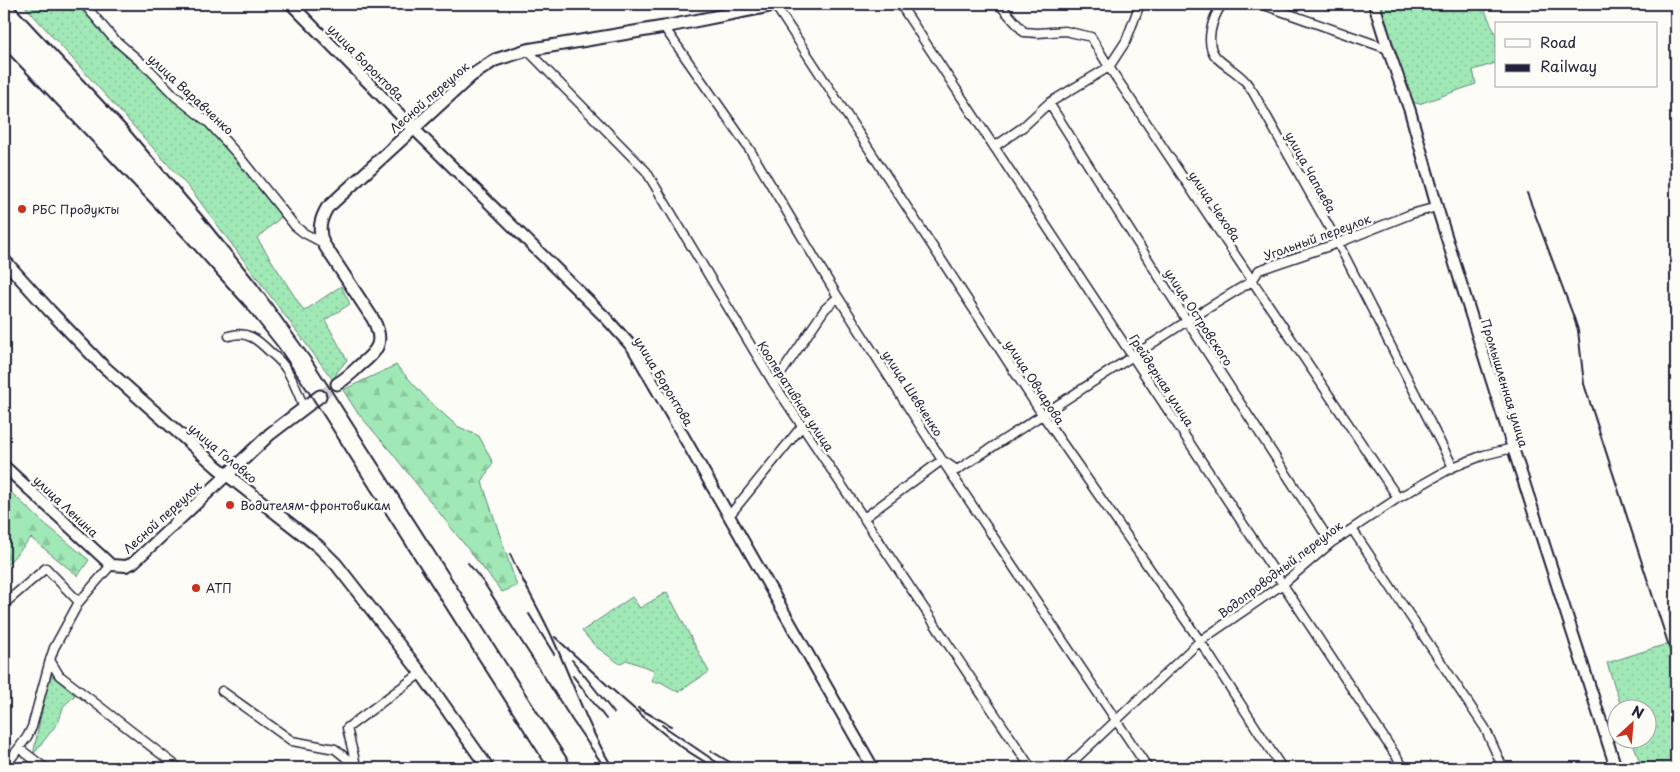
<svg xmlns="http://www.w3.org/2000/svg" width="1680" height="772" viewBox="0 0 1680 772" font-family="'Playpen Sans',sans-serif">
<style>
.grass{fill:url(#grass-dots);stroke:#618578}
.forest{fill:url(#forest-firs);stroke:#618578}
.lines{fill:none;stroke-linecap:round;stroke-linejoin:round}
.secondary-tunnel{stroke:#d1d0d1;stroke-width:11;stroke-dasharray:11 5.5;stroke-linecap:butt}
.minor-casing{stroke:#22223b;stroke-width:11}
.tertiary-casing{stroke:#22223b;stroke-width:14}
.secondary-casing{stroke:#22223b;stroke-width:15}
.minor{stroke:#fdfcf7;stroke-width:8}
.tertiary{stroke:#fdfcf7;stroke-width:10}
.secondary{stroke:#fdfcf7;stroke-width:11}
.rail{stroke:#22223b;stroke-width:2}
.poi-dot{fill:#c8321e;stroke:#fdfcf7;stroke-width:2}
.labels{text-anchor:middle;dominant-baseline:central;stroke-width:5;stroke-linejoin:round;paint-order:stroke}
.street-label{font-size:12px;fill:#22223b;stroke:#fdfcf7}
.poi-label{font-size:12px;fill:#22223b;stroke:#fdfcf7;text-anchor:start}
</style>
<defs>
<pattern id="grass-dots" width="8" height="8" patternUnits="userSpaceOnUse" patternTransform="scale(1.25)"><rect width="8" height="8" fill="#a0e8b6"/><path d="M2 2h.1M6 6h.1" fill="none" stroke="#8ac79d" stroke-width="1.8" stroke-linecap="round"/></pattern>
<pattern id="forest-firs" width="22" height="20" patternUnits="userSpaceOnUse" patternTransform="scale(1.25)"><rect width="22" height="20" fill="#a0e8b6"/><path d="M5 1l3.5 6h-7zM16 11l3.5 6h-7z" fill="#8ac79d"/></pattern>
</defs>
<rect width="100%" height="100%" fill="#fdfcf7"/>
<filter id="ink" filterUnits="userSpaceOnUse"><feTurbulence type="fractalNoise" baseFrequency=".02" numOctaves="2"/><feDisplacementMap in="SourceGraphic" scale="10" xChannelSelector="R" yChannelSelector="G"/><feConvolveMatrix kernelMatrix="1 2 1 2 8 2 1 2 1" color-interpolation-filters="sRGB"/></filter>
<g filter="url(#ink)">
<path class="grass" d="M23 4H84L90 12 209 123 286 213 257 238 304 311 341 286 350 304 325 320 347 360 338 371 333 380 192 191Z
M1381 4H1482L1496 35V63L1473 70 1476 84 1419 104 1413 102 1408 97 1380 6Z
M667 592 709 672 678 692 661 682H652L654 670 626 660 620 664 595 646 582 631 632 597 640 608Z
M1676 641V768H1642L1632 740H1648V710L1622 709 1607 663Z
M51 675 75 695 63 707 59 721 33 755 48 680Z"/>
<path class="forest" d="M396 365 430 402 457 426 479 436 493 463 482 482 517 586 502 592 392 453 357 412 343 390Z
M4 486 43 522 89 560 78 576 31 538 6 566 4 564Z"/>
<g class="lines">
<path class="secondary-tunnel" d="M320 396 337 384"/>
<g class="minor-casing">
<path id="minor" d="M84 4 113 38 151 71 175 96 209 123 238 155 295 226 304 233 323 243
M900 4 1404 768
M999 4 1024 32 1038 33 1065 31 1091 37 1109 67 1398 498
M1222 4C1213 17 1203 44 1217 58 1225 66 1236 71 1244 80 1247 83 1250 88 1253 92L1338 243 1453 467
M1261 4 1388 49
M775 5 1042 414 1200 641 1282 768
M664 27 750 150 838 297 942 460 1148 768
M527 50 646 171 774 384 1031 768
M1049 103 1187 321 1331 543
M994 147 1023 127 1049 103 1109 67 1126 41 1140 4
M229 336C247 330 258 340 270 352 276 357 282 362 286 369 294 381 299 395 304 408
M774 384 825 309 838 297
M729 516 802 426
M864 518 942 460 957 470 1187 321 1252 281 1259 270 1338 243 1411 214 1437 207
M1352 529 1485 728 1503 768
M4 604 46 568 79 602 111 565
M50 660 59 675 179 768
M222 691 292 741 335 749 356 766
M19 748 45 768
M356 765 347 728 421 673
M4 768 27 737 32 727 50 660 54 648 79 602
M1066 768 1200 641 1283 584 1331 543 1398 498 1453 467 1484 455 1513 448"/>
</g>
<g class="tertiary-casing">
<path id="tertiary" d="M291 4 413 128 605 317 633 348 873 768
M1374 4 1388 49 1410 111 1437 207 1512 445 1616 768
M4 466 111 565 126 566 133 563 227 475"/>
</g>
<g class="secondary-casing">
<path id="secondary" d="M4 260 50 311 102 365 217 467 318 546 336 564 421 673 488 768
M337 384C345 379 352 373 359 366 378 351 385 342 373 319L323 243C318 230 320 220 327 208L471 76 495 60 527 50 664 27 780 4
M227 475 270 434 320 396"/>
</g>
<use href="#minor" class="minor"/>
<use href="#tertiary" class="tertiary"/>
<use href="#secondary" class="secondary"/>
<path class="rail" d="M12 4 126 126 204 218 257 284 311 359 573 768
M4 49 185 239 247 308 278 347 310 394 548 768
M1527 193 1573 315 1578 330 1584 384 1676 668
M510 554C523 583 540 610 553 639 573 683 588 728 613 768
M468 563 484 583 572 720 605 768
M529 614 554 654
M555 637C572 653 589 668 606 684 641 715 674 746 716 768
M572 660 614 713
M573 676 606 719
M638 708 671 726
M662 725 725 768
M711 751 738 767"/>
</g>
</g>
<g class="poi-dot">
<circle cx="22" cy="209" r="5"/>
<circle cx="230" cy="505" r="5"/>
<circle cx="196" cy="588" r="5"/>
</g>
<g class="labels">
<g class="street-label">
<text transform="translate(366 62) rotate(45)">улица Боронтова</text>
<text transform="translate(191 94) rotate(43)">улица Варавченко</text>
<text transform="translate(429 97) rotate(-41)">Лесной переулок</text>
<text transform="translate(1311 172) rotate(61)">улица Чапаева</text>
<text transform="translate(1215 206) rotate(56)">улица Чехова</text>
<text transform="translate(1317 237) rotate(-20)">Угольный переулок</text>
<text transform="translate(1199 317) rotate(57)">улица Островского</text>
<text transform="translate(1162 380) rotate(57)">Грейдерная улица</text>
<text transform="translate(664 381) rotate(59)">улица Боронтова</text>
<text transform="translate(1035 382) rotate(57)">улица Овчарова</text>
<text transform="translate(1505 383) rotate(73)">Промышленная улица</text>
<text transform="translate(913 393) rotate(57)">улица Шевченко</text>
<text transform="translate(796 396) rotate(57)">Кооперативная улица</text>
<text transform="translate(223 453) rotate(40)">улица Головко</text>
<text transform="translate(66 506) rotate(43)">улица Ленина</text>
<text transform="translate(162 517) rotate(-42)">Лесной переулок</text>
<text transform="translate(1280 569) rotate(-37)">Водопроводный переулок</text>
</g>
<g class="poi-label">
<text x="32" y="209">РБС Продукты</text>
<text x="240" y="505">Водителям-фронтовикам</text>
<text x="206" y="588">АТП</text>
</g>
</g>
<rect width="1680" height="772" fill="none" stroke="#fdfcf7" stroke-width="20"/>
<rect x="10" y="10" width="1660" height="752" fill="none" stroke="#22223b" stroke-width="2" filter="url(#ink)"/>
<rect x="1495" y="22" width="162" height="65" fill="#fdfcf7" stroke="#a5a5ac"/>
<rect x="1505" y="39" width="25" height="8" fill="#fdfcf7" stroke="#a5a5ac"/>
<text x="1540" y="48" font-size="15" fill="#22223b">Road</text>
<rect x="1505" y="64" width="25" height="8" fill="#22223b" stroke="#a5a5ac"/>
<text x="1540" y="72" font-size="15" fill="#22223b">Railway</text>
<g transform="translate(1632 724) rotate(26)"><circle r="24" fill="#fdfcf7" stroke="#a5a5ac"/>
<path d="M0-4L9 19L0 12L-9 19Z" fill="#c8321e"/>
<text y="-8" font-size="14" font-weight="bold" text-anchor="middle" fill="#22223b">N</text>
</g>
</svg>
